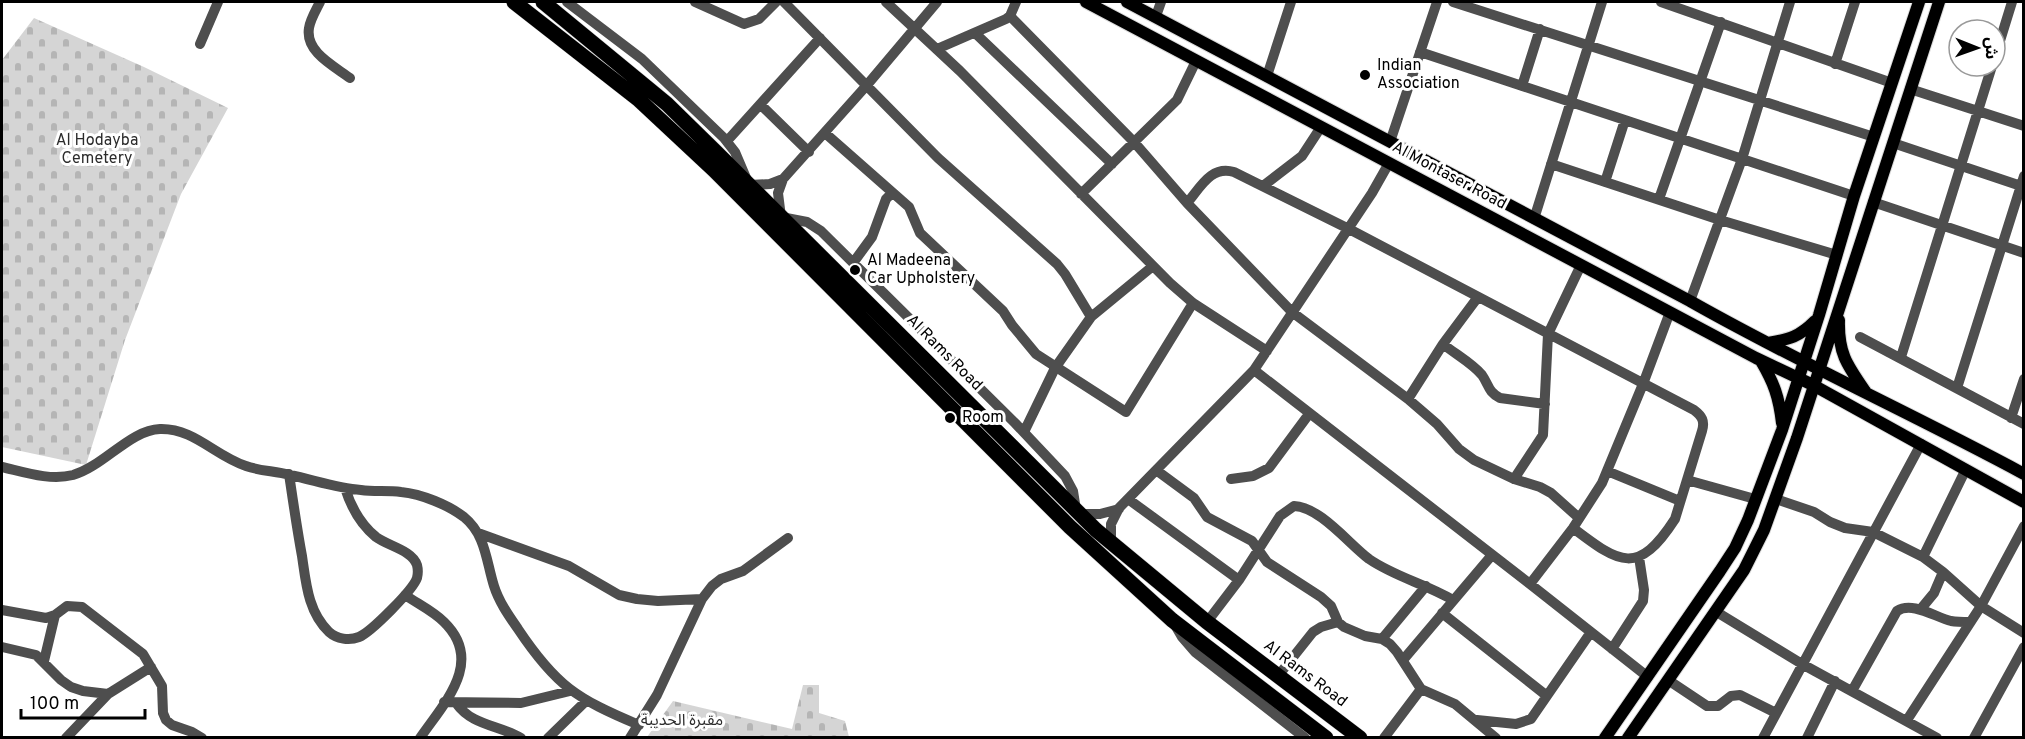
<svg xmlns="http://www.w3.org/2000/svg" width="2025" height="739" viewBox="0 0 2025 739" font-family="Overpass,'Noto Sans Arabic',sans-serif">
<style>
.cemetery{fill:url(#cemetery-stones)}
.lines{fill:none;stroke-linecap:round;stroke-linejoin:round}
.major-casing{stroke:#dbdbdb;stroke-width:14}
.highway-casing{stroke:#dbdbdb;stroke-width:16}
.minor{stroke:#4e4e4e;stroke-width:10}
.major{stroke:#000;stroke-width:12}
.highway{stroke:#000;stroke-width:15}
.poi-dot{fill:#000;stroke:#fff;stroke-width:2}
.labels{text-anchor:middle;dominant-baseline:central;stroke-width:6;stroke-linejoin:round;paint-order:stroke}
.poi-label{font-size:16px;fill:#000;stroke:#fff;text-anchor:start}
.park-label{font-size:16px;fill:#2c2c2c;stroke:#fff}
.street-label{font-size:16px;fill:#000;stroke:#fff}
</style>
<defs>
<pattern id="cemetery-stones" width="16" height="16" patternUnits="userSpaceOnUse" patternTransform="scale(1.5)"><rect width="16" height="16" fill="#d5d5d5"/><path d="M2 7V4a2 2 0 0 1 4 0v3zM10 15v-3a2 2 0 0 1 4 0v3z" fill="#b5b5b5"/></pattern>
</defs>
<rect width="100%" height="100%" fill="#fff"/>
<path class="cemetery" d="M34 18 144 67 228 108 181 194 125 340 86 465 2 447V60Z
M803 685H819V713L845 721 849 737H647L673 701 792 729Z"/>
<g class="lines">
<g class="major-casing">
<path id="major" d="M1086 2 1756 358 1813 385 2024 502
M1127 2 1690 301C1799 363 1913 414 2024 474
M1839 320C1838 353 1847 365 1865 391
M1768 343C1790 339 1799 337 1815 321
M1761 361C1774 383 1779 397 1782 423
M1605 738 1720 571 1735 548 1748 520 1782 430 1819 315 1854 196 1919 2
M1628 738 1744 570 1764 530 1797 438 1939 2"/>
</g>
<g class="highway-casing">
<path id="highway" d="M514 2 638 99 714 170 1070 527 1172 620 1326 738
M543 2 667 104 715 151 1096 530 1207 622 1360 738"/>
</g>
<path class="minor" d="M320 2C316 10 310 20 309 28 305 52 334 66 350 78
M567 2 642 59 724 138 735 152 749 185 770 184 783 179
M695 2 744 24 759 19 776 2
M784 2 938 158 1057 264 1065 274 1091 317
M886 2 960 71 1170 283 1193 303 1267 351
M937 2 867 85 783 179 778 193 781 217 807 222 821 231 1015 423 1065 476 1073 491 1076 510
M1453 2 1874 137
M1661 2 1892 83
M1010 16 1134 142 1187 203 1292 312 1408 399 1437 424 1459 449 1474 460 1514 479 1540 487 1551 493 1579 518
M1156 16 1161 2
M975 33 1112 164
M200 44 218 2
M937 49 1006 19 1010 16 1016 2
M1420 52 1854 196
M1995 57 2012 2
M1835 64 1855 2
M1267 76 1291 2
M1522 86 1540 29
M1910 89 2024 126
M761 105 809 152
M825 133 909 207 920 233 1003 311 1012 325 1036 354 1126 412 1193 303
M727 141 820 38
M1390 142 1437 2
M1893 143 2024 187
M1551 164 1720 220 1837 255
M1605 182 1625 120
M1263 186 1302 156 1321 127
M1081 194 1177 100 1196 61
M1659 199 1721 22
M1873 202 2024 253
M1187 203C1200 188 1211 165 1234 172L1349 229 1694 410C1702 416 1705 421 1702 431L1675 519C1638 576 1620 564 1573 528
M1534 219 1602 2
M853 263 872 237 886 199 892 193
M1690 301 1742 159 1790 2
M1860 337 2024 424
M1443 344C1455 354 1472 363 1482 375 1489 385 1488 392 1500 398L1545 404
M1901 357 1992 66
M1254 370 1530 584 1648 677
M1957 388 2024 176
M1408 399 1443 344 1478 297
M2011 418 2024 379
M1024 432 1055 368 1091 317 1153 266
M2 467C24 472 50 481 73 475 104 466 130 430 160 429 194 428 215 456 246 466 260 471 275 471 290 475 314 480 337 488 361 490 374 492 388 490 401 492 422 494 448 505 464 517 486 535 486 561 494 586 499 602 509 616 518 629 556 686 577 699 639 725
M1156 470 1194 498 1207 517 1252 541 1267 562 1321 597 1331 606 1338 622 1344 627 1365 636 1382 639 1390 644 1397 652 1421 689 1455 704 1496 738
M1607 471 1680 501
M289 474C293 501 297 529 302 556 306 583 308 612 329 632 337 639 349 641 359 637 371 632 413 590 417 578 418 574 418 569 417 565 412 550 388 546 376 537 360 524 351 507 345 488
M1231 479 1253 476 1269 468 1309 414
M1514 479 1543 435 1548 334 1581 265
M1687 480 1755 499
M1128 499 1239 580
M1776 499 1814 512 1830 522 1845 528 1873 532 1923 557 1943 572 1981 606 2024 633
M1081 514H1100L1119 509
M478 533 569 566 619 595 637 599 658 601 702 599
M1111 542V524L1119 508 1254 370 1372 193 1389 163
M1923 557 1965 471
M1530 584 1573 528 1602 483 1643 384 1670 312
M405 595C418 604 433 611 444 622 485 662 444 703 420 738
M2 610 46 618 55 615 67 606 82 607 143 654 162 686 163 713 166 720 172 725 192 732 202 738
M1920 610 1934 593 1943 572
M1715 611 1802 664 1937 738
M1442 613 1547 696
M1207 622 1239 580 1280 516 1294 506C1320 507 1348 543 1369 559 1395 577 1426 584 1453 600
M1175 625 1182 637 1195 652 1305 738
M1382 639 1426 586
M2 647 36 655 61 680 71 687 83 691 108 694
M1612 649 1643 601 1644 590 1639 557
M1403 660 1492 555
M44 661 55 615
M1278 676 1313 632 1321 627 1338 622
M1668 680 1707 706H1718L1731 696 1740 695 1776 713
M1852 691 1897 611C1912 601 1935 617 1951 621 1957 622 1964 622 1970 622
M444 702 521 703 570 691
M456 703C472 726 499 725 521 738
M1477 720 1516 724 1531 719 1591 632
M1907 720 1981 606 2024 526
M66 738 108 694 151 667
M548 738 586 701
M630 738 657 695 702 599 712 586 721 579 743 571 788 538
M1384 738 1421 689
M1763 738 1921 444
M1807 738 1835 681
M1974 738 2024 647"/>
<use href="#major" class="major"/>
<use href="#highway" class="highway"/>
</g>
<g class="poi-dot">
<circle cx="1365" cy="75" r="6"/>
<circle cx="855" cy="270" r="6"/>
<circle cx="950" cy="418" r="6"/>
</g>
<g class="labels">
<g class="poi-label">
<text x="1377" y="66">Indian<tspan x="1377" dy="18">Association</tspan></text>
<text x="867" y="261">Al Madeena<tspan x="867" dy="18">Car Upholstery</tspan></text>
<text x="962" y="418">Room</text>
</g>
<g class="park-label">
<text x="97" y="141">Al Hodayba<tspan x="97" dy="18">Cemetery</tspan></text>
<text x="682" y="721">مقبرة الحديبة</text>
</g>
<g class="street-label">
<text transform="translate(1449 176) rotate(28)">Al Montaser Road</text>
<text transform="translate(944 353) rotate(45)">Al Rams Road</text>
<text transform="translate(1305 674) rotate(37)">Al Rams Road</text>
</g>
</g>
<rect width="2025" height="739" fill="none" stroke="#000000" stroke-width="6"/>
<g transform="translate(1977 48) rotate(91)"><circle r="28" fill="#ffffff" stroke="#999999" stroke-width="1.5"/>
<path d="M0-4.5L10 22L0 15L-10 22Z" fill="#000000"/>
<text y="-9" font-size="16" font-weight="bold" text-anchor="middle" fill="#000000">ش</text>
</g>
<path d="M21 709v9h124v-9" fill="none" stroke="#000000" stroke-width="3"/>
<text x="30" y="709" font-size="18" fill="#000000" stroke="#ffffff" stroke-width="4.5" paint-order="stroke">100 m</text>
</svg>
